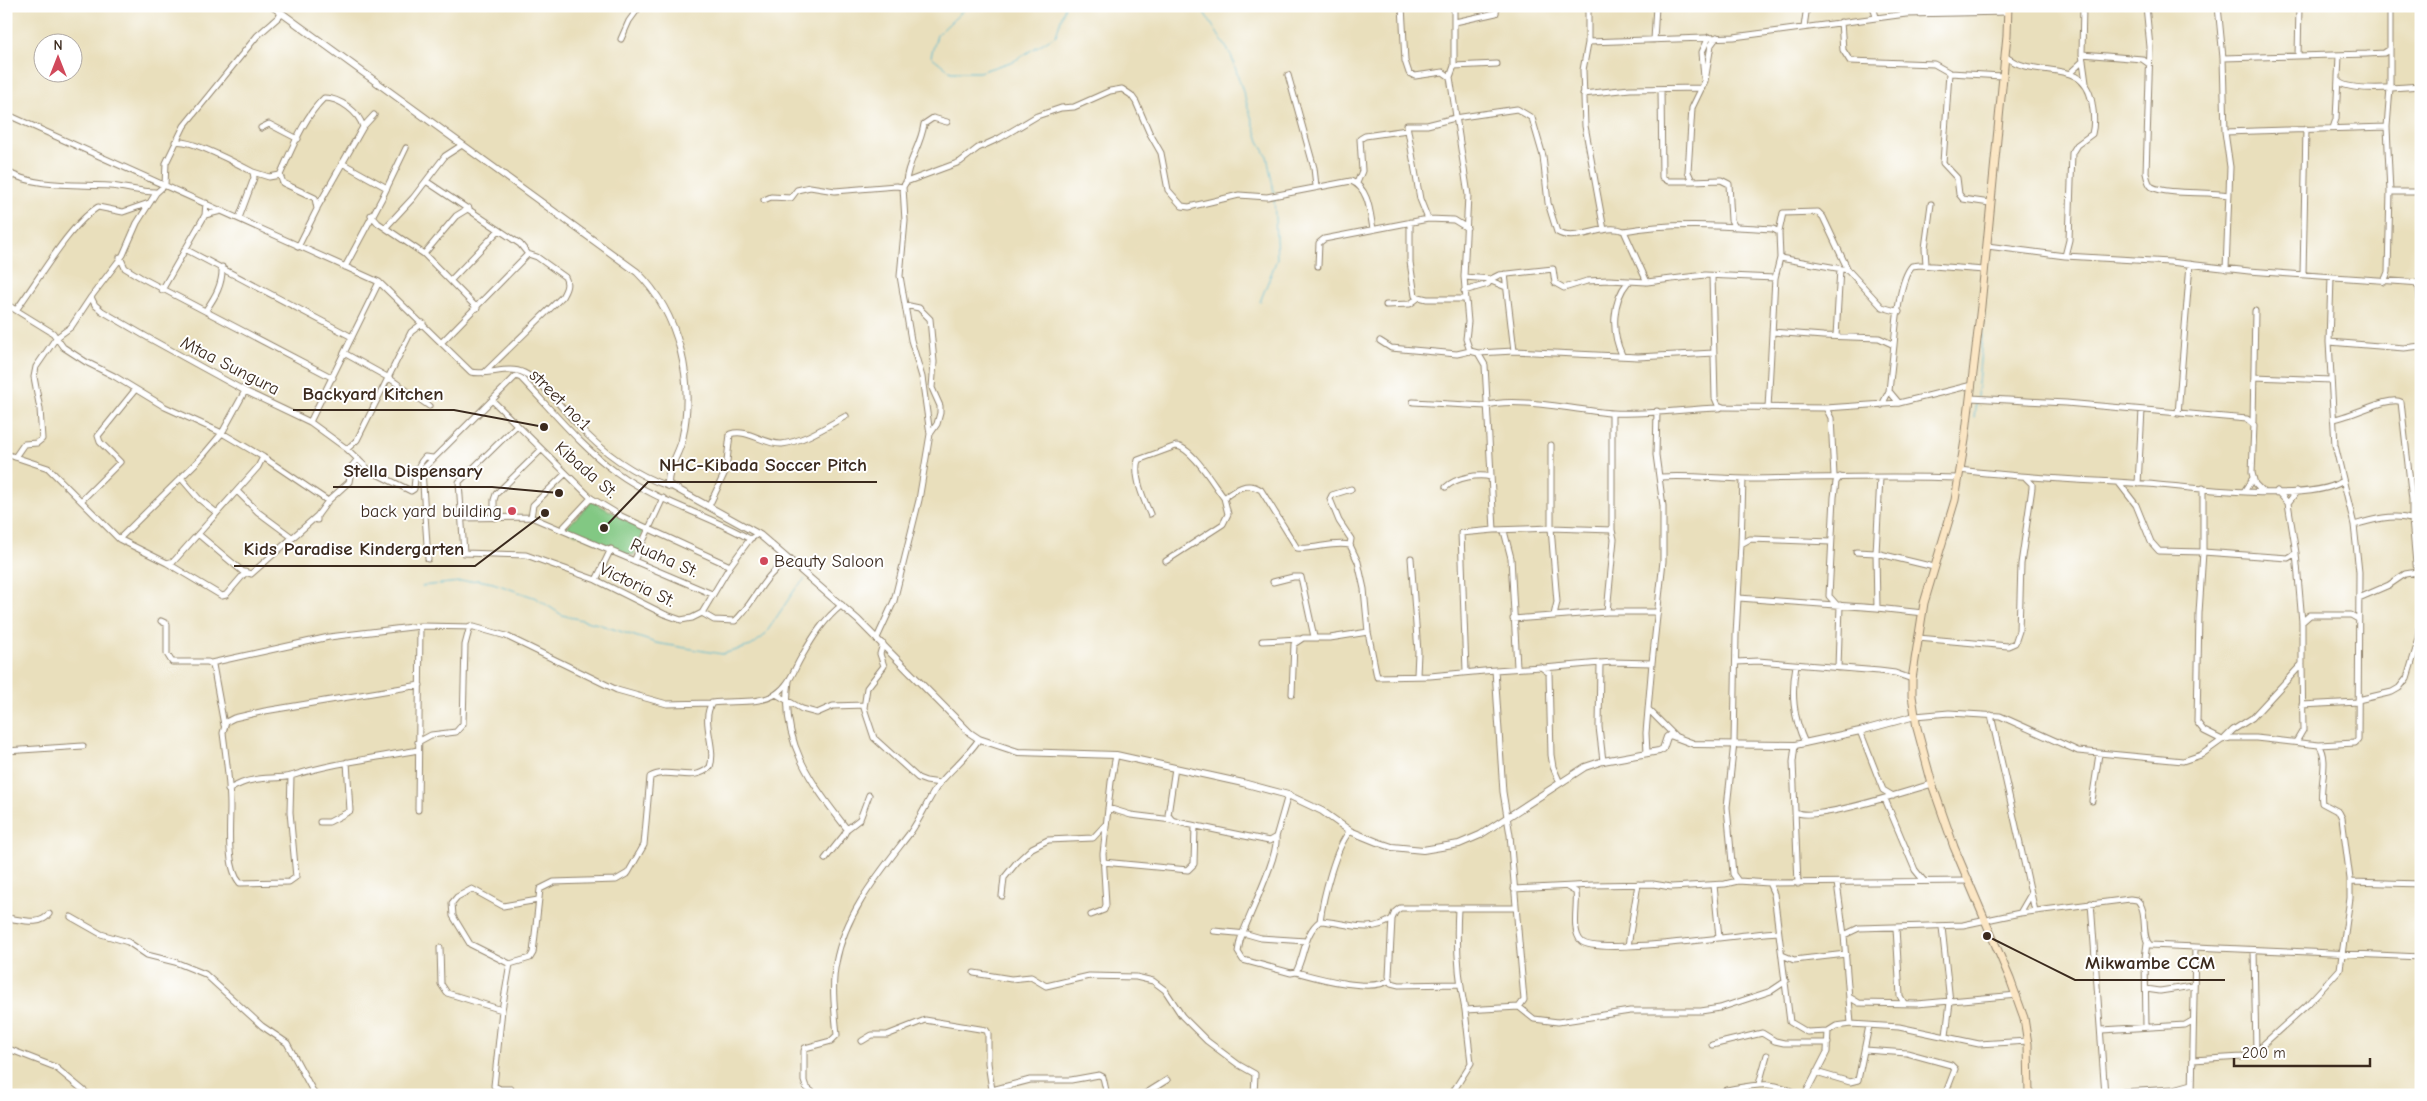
<svg xmlns="http://www.w3.org/2000/svg" width="2427" height="1101" viewBox="0 0 2427 1101" font-family="'Comic Neue',sans-serif">
<style>
.green{fill:#82c883;stroke:#5e7950}
.lines{fill:none;stroke-linecap:round;stroke-linejoin:round}
.stream{stroke:#52b7d1;stroke-width:1}
.minor-casing{stroke:#92846d;stroke-width:7}
.tertiary-casing{stroke:#92846d;stroke-width:8}
.secondary-casing{stroke:#92846d;stroke-width:9}
.minor{stroke:#fff;stroke-width:5}
.tertiary{stroke:#fff;stroke-width:6}
.secondary{stroke:#fbe6c4;stroke-width:7}
.poi-dot{fill:#d1495b;stroke:#fff;stroke-width:2}
.labels{text-anchor:middle;dominant-baseline:central;stroke-width:4;stroke-linejoin:round;paint-order:stroke}
.street-label{font-size:18px;fill:#3b2a1e;stroke:#fff}
.poi-label{font-size:18px;fill:#3b2a1e;stroke:#fff;text-anchor:end}
.leader{fill:none;stroke:#3b2a1e;stroke-width:2}
.callout-dot{fill:#3b2a1e;stroke:#fff;stroke-width:2}
.callout-label{font-size:19px;text-anchor:middle;font-weight:bold;fill:#3b2a1e;stroke:#fff;stroke-width:4;stroke-linejoin:round;paint-order:stroke}
</style>
<rect width="100%" height="100%" fill="#fff"/>
<filter id="ink" filterUnits="userSpaceOnUse"><feTurbulence type="fractalNoise" baseFrequency=".02" numOctaves="2"/><feDisplacementMap in="SourceGraphic" scale="10" xChannelSelector="R" yChannelSelector="G"/><feConvolveMatrix kernelMatrix="1 2 1 2 8 2 1 2 1" color-interpolation-filters="sRGB"/></filter>
<filter id="wash" filterUnits="userSpaceOnUse"><feTurbulence type="fractalNoise" baseFrequency=".0096" numOctaves="4" result="noise"/><feDisplacementMap in="SourceGraphic" scale="20" xChannelSelector="R" yChannelSelector="G"/><feGaussianBlur stdDeviation="1.12" result="paint"/><feColorMatrix in="noise" values="0 0 0 0 0 0 0 0 0 0 0 0 0 0 0 0 0 1.4 0 .05"/><feComposite in="paint" operator="in"/></filter>
<g filter="url(#wash)">
<rect width="100%" height="100%" fill="#e9dfbc"/>
<path class="green" d="M592 501 644 530 634 555H629L567 530 566 528Z"/>
<g class="lines">
<path class="stream" d="M968 6 937 35 931 56 951 72H979L1014 61 1056 35 1065 6
M1200 6 1231 55 1259 141 1267 156 1274 192
M2010 55 2013 6
M2001 135 2009 62
M1260 302 1277 259 1274 196
M1977 396 1984 313
M1974 418 1976 400
M422 586 478 580 493 583 536 598 562 615 598 624 656 643 722 654 751 646 764 636 796 588 805 579"/>
</g>
</g>
<g filter="url(#ink)">
<g class="lines">
<g class="minor-casing">
<path id="minor" d="M1402 6 1405 61 1409 73 1415 76 1443 72 1450 77
M1454 6V66L1450 77 1468 195 1464 277 1468 322 1466 339 1470 351 1478 353 1485 365 1494 530 1551 528 1612 530
M1588 6V43L1583 70 1585 126 1604 230
M1873 6 1876 17
M2083 6 2082 54 2142 59 2149 64
M2146 6 2150 47 2146 173C2147 178 2148 184 2152 187 2168 195 2208 191 2228 195
M2218 6 2223 58 2225 132 2230 167 2226 269
M282 14 257 36 184 126 166 163 165 185 156 193 137 223 123 255 91 297 95 305 102 311 145 336 245 391 310 422 347 449 357 440 411 332 423 323
M1455 22 1496 13 1497 6
M1841 22 1843 50 1850 61 1934 64 1950 73 2002 76
M1804 27 1807 6
M1717 37 1711 45 1705 81 1692 108 1688 172 1692 181 1721 180 1729 184 1731 220 1735 227
M621 39 629 21 640 6
M1654 40 1656 6
M1588 42 1734 37 1906 14 2008 12
M2082 54 2086 83
M2005 56C2035 81 2084 55 2092 103 2094 114 2095 123 2092 134L2077 145 2072 153 2069 240 2065 256
M2298 56 2299 6
M2223 58 2367 54 2384 53 2390 49
M1454 66 1497 64
M1949 73 1943 163 1957 178 1959 194 1963 199 1990 203
M2070 73 2083 61
M1288 75 1314 168 1316 186
M1704 78 1702 52 1709 37
M2338 81C2349 93 2405 87 2421 86
M1661 89 1662 177 1668 181H1692
M1583 94 1630 89 1702 88
M6 114 379 282 471 372C488 376 508 365 524 373 546 384 559 406 576 423 602 452 633 474 670 487
M261 128 269 124 298 139
M2333 128 2336 119 2339 56
M2225 132 2387 127
M175 142C190 138 238 164 253 172L254 178 239 218
M342 163 387 188
M6 171C33 188 78 184 109 186 125 187 140 192 155 192
M253 172 269 177 280 175
M426 181 520 244 528 254 441 343
M6 182 13 175
M906 182C907 162 921 146 924 124L933 118 947 122
M1357 183 1362 171 1360 139 1365 136 1407 130
M903 187 906 182 960 162 978 148 1000 138 1037 116 1061 108 1074 107 1110 91 1122 89 1131 95 1136 102 1149 132 1161 153 1168 190 1182 206 1189 207 1239 195 1267 197 1351 181C1369 188 1370 213 1373 229
M2390 192H2421
M764 200 771 197 791 198 797 190 810 187 835 191 896 186 903 187 905 221 900 276 911 340 922 377 930 434
M317 208 363 127 374 115
M205 215 221 211
M371 215 378 223 424 254 477 308
M1428 219 1420 199 1407 125H1427L1455 118 1517 109 1532 118 1543 156 1548 203 1557 232C1576 244 1604 222 1624 231L1647 282
M1410 222V262L1415 296 1427 299H1465
M386 227 413 198 445 156 462 145
M1624 231C1673 222 1724 226 1773 229L1779 232 1780 258 1775 278 1768 408
M1779 232 1783 213 1818 212 1823 217 1848 270 1882 307 1899 312
M1987 246 2065 256 2170 262 2249 271 2421 283
M298 247 317 209 315 198 283 183 280 175C292 149 304 117 324 98 340 98 359 112 363 127
M185 249 352 337
M424 254 456 216 469 208
M120 257 125 268 140 277 333 378
M1780 258 1848 270
M1926 265 1925 248 1931 204
M1318 266 1319 243 1324 239 1428 219 1454 220 1467 228
M345 267 382 198 406 148
M1505 274 1514 351
M2303 274 2306 129
M1712 276 1715 398 1718 405 1723 407 1826 408 1899 403 1972 385
M1464 277 1491 279 1499 275 1553 269 1555 283 1564 288 1587 281 1609 280 1647 282 1705 275 1775 278
M451 280 499 230
M1491 281 1506 287
M2384 282 2388 272 2390 192 2387 127 2390 88V6
M2415 283 2419 288 2421 312
M162 290 205 215 206 203
M1464 291 1488 284 1491 279
M6 304 53 333 63 347 86 362 114 376 165 407 222 433 263 457 328 501
M1386 305 1410 304 1418 298
M16 310C38 281 69 225 98 207L123 212 149 203
M206 310C215 297 223 284 222 267
M1772 332 1823 336 1879 338 1894 345 1889 391 1899 403
M1836 336 1840 269
M1380 341 1391 348 1457 354 1470 351
M2329 342 2404 348 2421 346
M1894 345C1896 325 1899 280 1912 266L1920 265 1984 270
M344 353 389 378 429 406
M1478 353 1514 351 1638 357 1714 353
M1622 355C1611 332 1612 301 1628 282
M484 373 562 297C566 290 569 284 565 277L537 257 528 254
M2254 377 2331 380
M1971 398 2066 403 2247 419 2254 425 2252 473 2255 484 2262 491
M493 401 591 498 621 516 730 566
M1413 402 1486 406C1512 396 1581 411 1612 413 1648 415 1684 409 1720 408
M1882 405 1889 391
M1826 408 1831 418 1834 476
M2178 414 2190 264
M2333 419C2349 418 2390 395 2401 402L2412 500V520L2421 618 2419 639 2407 678 2399 688 2392 692 2358 700
M310 422 379 282
M2253 422 2255 311
M517 425 459 482 464 553 526 555 596 580 664 614 681 620 692 618 702 613 730 566 750 539 758 534
M1551 445V528L1557 602 1554 615
M347 449 369 470 411 491 414 489C415 475 416 467 425 457L433 458
M6 454 48 468 119 539 167 563 174 561 258 467 263 457
M15 457 24 444 37 443 42 439 40 409 34 377 36 367 56 338 71 327 91 297
M1960 470C2022 478 2084 480 2147 484 2190 487 2309 504 2343 481
M1660 477C1691 475 1721 479 1752 479 1821 478 1889 475 1959 478
M181 478 199 499 217 513
M2119 483 2136 505 2151 542 2159 551 2203 552 2288 558 2296 553
M2138 484 2142 410
M1446 487C1457 477 1478 474 1491 477
M2203 488V552L2199 613 2197 722 2204 731 2222 740
M1351 489 1332 495 1330 499 1339 521 1351 539 1350 545 1358 562 1364 589 1368 632
M2245 490 2253 478
M237 491 258 512 293 538
M2277 491 2288 503
M81 501 120 462 100 442 98 436 135 390
M709 506 726 470 730 434C748 428 764 445 782 444 805 441 827 426 846 416
M1150 514C1144 500 1133 476 1138 460L1176 446C1192 447 1214 485 1224 498
M531 517 533 505 565 474
M461 518 531 517 712 594
M494 518V500L496 494 541 450
M317 520V516L328 501 349 482 352 466 358 459
M2354 525C2371 520 2395 513 2412 520
M562 529 591 498
M1504 531 1511 558 1517 667
M198 534 242 571 251 574 317 516
M119 539 200 459 222 433 245 391
M1831 542 1750 539 1741 544 1736 635 1734 743 1727 807 1733 874 1738 881 1769 883 1968 881
M1741 544 1743 479
M1856 552 1876 553 1934 567
M1411 558 1418 652 1417 675
M428 559 422 470 516 376 521 378C552 410 580 446 616 472 657 502 707 514 750 539
M634 561 663 498
M1166 561 1223 524 1228 514 1224 498C1236 489 1247 481 1261 490L1297 548C1315 550 1332 541 1350 545
M167 563 222 596 226 595 245 573
M596 580 611 549
M1273 582 1293 577H1301L1314 637
M1739 598 1877 608 1923 613
M2359 598 2389 585 2405 574 2417 572
M1836 604 1829 596 1834 497 1836 482 1840 477
M1877 608 1876 553 1880 478
M1607 612 1614 539 1612 530V413
M702 613 714 620 735 621C756 602 763 572 791 560
M1513 619 1607 612H1656
M161 621 167 624V654L172 662H208L213 665 224 725
M2302 622 2310 615H2351L2358 619
M877 638 894 601 919 500 930 434 937 424 940 413V406L932 388 934 362 930 319 919 308 905 305
M1918 638 2008 646 2015 643 2019 631 2021 564 2032 488V484L2026 478
M1262 641 1299 639
M883 644 880 654 884 666 867 688 864 708 874 738 918 778 926 781 940 783
M1736 662 1758 661 1879 671 1895 673 1912 679
M211 663 329 637 420 626 474 627 506 636 617 690 667 704 712 703
M1600 663 1599 727 1603 761
M1796 665C1791 693 1793 717 1805 743
M1544 668 1612 662 1652 663
M1838 668 1840 605
M1495 670 1541 667 1549 673 1551 755 1553 767 1560 783
M1466 671 1461 533 1494 530
M789 681C780 742 811 783 847 829
M776 694 802 709 817 713 833 706 864 705
M1292 694 1294 644 1303 638H1330L1368 632 1377 677 1430 676 1495 670 1503 792 1510 835 1524 1000 1519 1007 1465 1010 1471 1063 1451 1095
M2302 705 2358 702
M1649 710 1674 735
M1991 715 2035 911
M1915 716 1949 713 2000 716 2078 751 2183 761 2201 755 2222 740 2230 738H2256L2319 745C2330 759 2319 786 2322 803L2339 812 2342 818 2350 879V898L2340 969 2307 1005 2256 1051 2242 1057 2193 1060
M1860 731 1883 790 1893 796
M2225 738 2233 730 2252 718 2302 664V622L2296 553 2288 503 2297 491
M418 742 431 735 456 732 463 724 465 645 470 626
M2296 742 2303 730 2302 665
M1795 745 1793 762 1798 884
M2319 745 2355 743 2358 740 2359 572 2354 525 2335 445 2329 342 2331 277
M6 751 83 746
M1647 753 1646 733 1652 663 1663 561V506L1656 455 1657 411
M1175 768 1168 815 1172 820 1182 823 1269 841 1276 837 1288 795
M291 776 290 812 296 877 289 882 240 883C226 868 230 826 230 807 230 782 226 757 223 733L226 722 234 718 265 711 420 685
M228 790C235 786 245 781 253 780 265 777 279 779 291 776 332 763 375 758 418 750
M1885 799 1915 870 1924 881
M2092 801 2099 754
M1108 808 1131 815 1172 820
M418 810 420 626
M1796 812C1812 823 1910 790 1932 784
M320 822H329L350 811 347 762
M1276 837C1279 857 1247 918 1240 941L1238 952 1243 960 1291 973 1296 972C1305 955 1304 933 1320 921 1345 922 1369 935 1392 919
M825 859 844 835 847 829 860 819 869 795
M1103 862 1188 870 1194 864 1195 826
M2351 882 2421 884
M1769 883 1774 894 1790 1022 1807 1032 1828 1031
M1837 883 1844 935 1851 1024
M1714 885 1719 938
M1567 887 1576 892C1578 906 1571 930 1581 941 1595 957 1748 933 1778 932
M1514 889 1593 885 1653 884 1671 887 1725 884 1738 881
M1002 896 1004 878 1017 862 1032 848 1048 840 1093 838 1105 825
M2091 903 2105 1095
M1458 909C1456 943 1458 976 1465 1010
M2020 913 2031 894
M1091 915 1104 910 1106 905 1103 854 1111 782 1116 755
M71 917 101 934 128 942 147 955 175 962 205 974 262 1026 287 1043 315 1095
M6 918C20 919 40 927 49 914
M1320 921C1323 898 1335 848 1350 831
M1942 927 1950 1002 1946 1036
M1896 928 1900 996 1904 1003
M1214 931 1247 934 1261 938 1306 941
M1844 935 1859 928 1963 925 2020 913 2130 899 2137 900C2149 911 2140 937 2150 945L2421 957
M1628 946 1638 884
M440 948 441 984 447 993 502 1010
M2254 950 2256 1051
M1782 955 1794 960 1846 954
M510 964 470 944 453 916 452 903 457 897 472 889 503 906 538 900
M1296 972C1318 978 1371 993 1390 980
M974 973 1011 979 1031 977 1046 986 1089 976 1136 977 1153 981 1165 990 1182 1016 1207 1041 1239 1065 1255 1074 1254 1095
M1459 984 1399 985 1391 983 1389 976 1392 919 1395 912 1400 908H1515
M2146 989 2160 991 2193 986
M1849 997 1859 1003 1917 1004 2017 995
M1519 1007 1534 1019 1558 1022 1630 1011H1701L1720 1008 1771 991 1786 981
M2146 1027 2145 958 2147 943
M2102 1030 2185 1025 2192 1021
M862 1041 872 1035H887L925 1020 986 1030 988 1033V1063L992 1090 1030 1080H1071L1099 1075 1103 1077 1107 1095
M1712 1045 1762 1033 1775 1041 1784 1043H1828
M6 1048 55 1067 89 1095
M1865 1050 1907 1053 1951 1065 1955 1069 1945 1095
M1816 1072 1850 1082 1858 1080 1869 1026
M1759 1084 1767 1055
M1726 1090C1754 1085 1773 1079 1798 1095
M2105 1093 2174 1089 2192 1084
M513 1095 511 1089H500L494 1086 502 1010 510 964 530 958 533 953 540 889 554 882 616 880 628 873 644 845 650 777C669 766 692 784 710 767 717 747 700 721 712 703 731 700 759 705 776 694 790 685 794 669 802 656 813 637 824 619 842 605
M816 1095 806 1087 804 1081V1051L805 1048 831 1041 837 1035C835 1013 831 986 836 963 845 913 880 872 910 833 921 818 928 799 939 784 952 768 968 756 979 739
M1143 1095 1167 1080
M1805 1095 1827 1052 1828 1031 1836 1026 1851 1024 1899 1027 1979 1044 2028 1041
M2192 1095 2195 948
M2292 1095 2300 1093 2306 1095"/>
</g>
<g class="tertiary-casing">
<path id="tertiary" d="M272 6 637 272C680 314 695 382 682 440 679 454 667 469 668 484L760 535 858 620 970 733 979 739 1018 752 1116 755 1243 783 1288 795 1322 811 1350 831 1377 842 1392 847 1423 850 1459 844 1480 835 1585 767 1603 761 1659 751 1663 749 1667 737 1670 735 1694 744 1795 745 1860 731 1915 716"/>
</g>
<g class="secondary-casing">
<path id="secondary" d="M2008 6 2007 35 1981 306 1965 440 1955 500 1924 603 1912 679V696L1917 728 1932 784 1954 847 2010 979 2024 1018 2028 1044 2029 1095"/>
</g>
<use href="#minor" class="minor"/>
<use href="#tertiary" class="tertiary"/>
<use href="#secondary" class="secondary"/>
</g>
</g>
<g class="poi-dot">
<circle cx="512" cy="511" r="5"/>
<circle cx="764" cy="561" r="5"/>
</g>
<g class="labels">
<g class="street-label">
<text transform="translate(230 366) rotate(27)">Mtaa Sungura</text>
<text transform="translate(560 400) rotate(45)">street no:1</text>
<text transform="translate(586 470) rotate(41)">Kibada St.</text>
<text transform="translate(664 558) rotate(24)">Ruaha St.</text>
<text transform="translate(637 585) rotate(25)">Victoria St.</text>
</g>
<g class="poi-label">
<text x="502" y="511">back yard building</text>
<text x="774" y="561" text-anchor="start">Beauty Saloon</text>
</g>
</g>
<path class="leader" d="M544 427L454 410H293M604 528L648 482H877M559 493L492 487H333M545 513L475 566H234M1987 936L2075 980H2225"/>
<g class="callout-dot">
<circle cx="544" cy="427" r="5"/>
<circle cx="604" cy="528" r="5"/>
<circle cx="559" cy="493" r="5"/>
<circle cx="545" cy="513" r="5"/>
<circle cx="1987" cy="936" r="5"/>
</g>
<g class="callout-label">
<text x="373" y="400">Backyard Kitchen</text>
<text x="763" y="471">NHC-Kibada Soccer Pitch</text>
<text x="413" y="477">Stella Dispensary</text>
<text x="354" y="555">Kids Paradise Kindergarten</text>
<text x="2150" y="969">Mikwambe CCM</text>
</g>
<rect width="2427" height="1101" fill="none" stroke="#fff" stroke-width="25"/>
<g transform="translate(58 58)"><circle r="24" fill="#ffffff" stroke="#b1aaa5"/>
<path d="M0-4L9 19L0 12L-9 19Z" fill="#d1495b"/>
<text y="-8" font-size="14" font-weight="bold" text-anchor="middle" fill="#3b2a1e">N</text>
</g>
<path d="M2234 1058v8h136v-8" fill="none" stroke="#3b2a1e" stroke-width="2.5"/>
<text x="2242" y="1058" font-size="15" fill="#3b2a1e" stroke="#ffffff" stroke-width="4" paint-order="stroke">200 m</text>
</svg>
